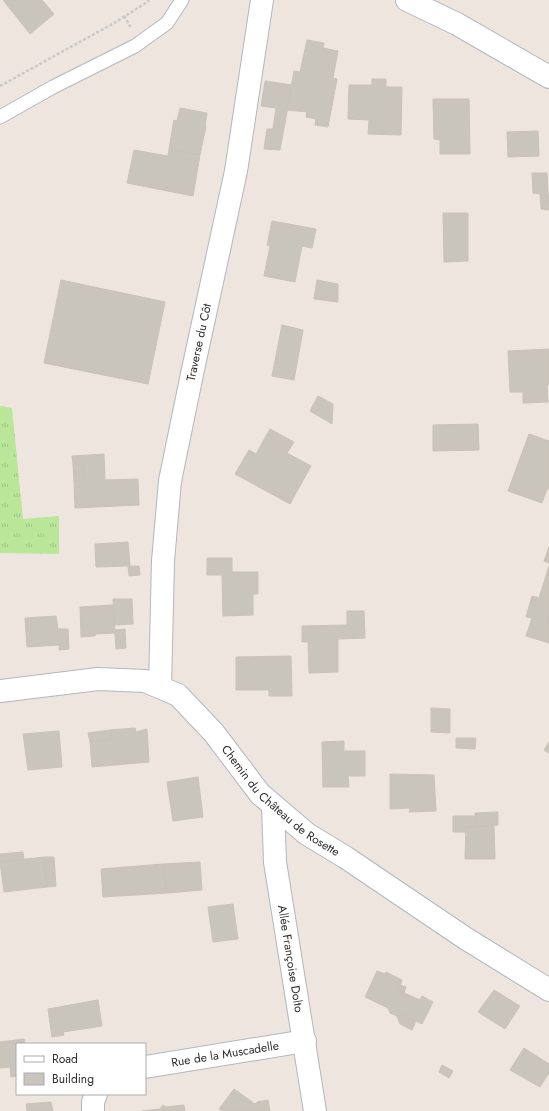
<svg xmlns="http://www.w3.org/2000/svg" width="549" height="1111" viewBox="0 0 549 1111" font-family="Jost,sans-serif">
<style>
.grass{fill:url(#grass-tufts)}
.building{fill:#c9c4bc;stroke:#cac2b7}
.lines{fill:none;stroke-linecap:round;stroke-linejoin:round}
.lane-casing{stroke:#b2b6c0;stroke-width:15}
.street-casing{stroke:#b2b6c0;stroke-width:24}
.path{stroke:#c8c8c8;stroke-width:2.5;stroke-dasharray:3 2;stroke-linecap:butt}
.lane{stroke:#fff;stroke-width:13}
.street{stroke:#fff;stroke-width:22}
.labels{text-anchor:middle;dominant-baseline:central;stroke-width:4;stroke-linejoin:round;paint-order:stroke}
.street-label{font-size:12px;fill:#2c2c2c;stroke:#fff}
</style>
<defs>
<pattern id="grass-tufts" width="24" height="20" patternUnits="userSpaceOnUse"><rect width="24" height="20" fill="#bae699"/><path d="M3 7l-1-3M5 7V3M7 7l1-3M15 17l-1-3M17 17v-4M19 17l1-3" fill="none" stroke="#a0c584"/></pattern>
</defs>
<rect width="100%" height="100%" fill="#eee6de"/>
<path class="grass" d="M0 406 12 408 23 519 59 516V554L0 553Z"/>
<path class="building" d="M3 0H42L54 14 30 34Z
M307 40 324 43 323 48 338 51 333 78 337 79 328 127 315 125 316 119 306 117 307 112 287 110 294 71 300 72Z
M372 79H386V87H402L401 135 368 134 369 120 348 119 349 85H372Z
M265 81 292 85 280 150 264 149 267 129H273L276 108 261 106Z
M433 99H469L470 154H440V140L434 139Z
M180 108 207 113 205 126H206L200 155 169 149 174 120 177 121Z
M538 131 539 156 508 157 507 132Z
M169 149 200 155 193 196 127 183 134 150 168 156Z
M532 173H547L549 210 541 209 540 194 533 193Z
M443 213H468V261L444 262Z
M272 221 316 229 312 248 302 246 295 282 264 276 270 246 267 245Z
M61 280 165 302 148 384 44 363Z
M317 280 338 284V302L314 299Z
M282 325 303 330 294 380 272 376Z
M549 349V385H547L548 402 523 403V392H510L508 351Z
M318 396 333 404 332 424 310 411Z
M478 424 479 450 433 451V425Z
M270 429 294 442 287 453 311 466 290 504 235 474 249 450 256 454Z
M529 434 549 441V489H547L542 503 508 491Z
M104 454 105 480 138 479 139 505 75 508 74 481 84 480 83 464H73L72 456Z
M73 464H83L84 480 74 481Z
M128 542 130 566H139L140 575 129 576 128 566 96 567 95 544Z
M549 547V563L544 561Z
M207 558H232V572H258V594H253V615L223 616 222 575H207Z
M549 566V613L546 622 549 623V643L526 636 532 618 526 617 532 596 539 598Z
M113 599H132L133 624 114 625Z
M113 605 115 630 125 629 126 648 116 649 115 633 95 634V636L81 637 80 607Z
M347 611H364L365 638 338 639V672L309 673 308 642H302V626L347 625Z
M549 613V623L546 622Z
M56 616 58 629H68L69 649 59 650V645L27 647 25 618Z
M291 656 292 696H269V690H236V657Z
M431 708 450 709V733L431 732Z
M135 728 136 732 147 729 149 762 92 767 90 742 112 739 110 730Z
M110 730 112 739 90 742 88 733Z
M59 731 62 767 28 770 23 734Z
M456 738H476L475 749 456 748Z
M344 741V751H365V776H348L349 787H323L322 742Z
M549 742V753L544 750Z
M390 774 434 775 436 811 409 812 410 808 390 809Z
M198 777 203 817 173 821 167 782Z
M498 812V825L476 827 475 813Z
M453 816H475L476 827H466V832H453Z
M494 825 495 859H465L466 827Z
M23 852 24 860 0 862V854Z
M44 857H54L56 886 47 887Z
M44 857 47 887 4 892 0 862Z
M200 862 202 890 167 893 163 864Z
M163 864 167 893 103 897 101 869Z
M233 904 238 939 213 942 208 907Z
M377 971 385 974 386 972 402 980 399 989 404 993 420 1000 422 996 433 1002 422 1024 402 1014 397 1016 390 1013 388 1008 365 997Z
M400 985 406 987 404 993 399 989Z
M494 990 520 1006 505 1029 478 1012Z
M98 1000 102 1026 63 1032 64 1035 52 1037 48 1009Z
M402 1014 416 1021 412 1030 400 1024 397 1016Z
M24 1039 25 1044H17V1076L11 1077 10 1067 0 1068V1042Z
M524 1048 549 1064V1073L540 1087 510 1070Z
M442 1065 453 1071 449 1078 439 1072Z
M234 1089 255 1104 257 1102 268 1100 270 1111H223L219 1109Z
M51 1102 53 1111H27L26 1104Z
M163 1105 166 1107 184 1105 185 1111H142L160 1109Z"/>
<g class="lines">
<g class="lane-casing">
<path id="lane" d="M0 117 53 87 135 46 167 23 182 0"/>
</g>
<g class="street-casing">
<g id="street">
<path d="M407 0 457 24 549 77"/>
<path id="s1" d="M160 687 163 561 170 481 192 374 236 171 262 0"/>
<path id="s2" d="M0 691 98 679 145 681 178 695 214 733 260 794 307 834 345 857 465 938 549 990"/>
<path id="s3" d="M273 805 275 862 315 1111"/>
<path id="s4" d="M145 1067 305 1041"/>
<path d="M93 1111V1102L96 1094"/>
</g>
</g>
<path class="path" d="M124 16 131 28
M0 86 116 22 147 2 149 0"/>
<use href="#lane" class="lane"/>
<use href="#street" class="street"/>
</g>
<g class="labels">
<g class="street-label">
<text stroke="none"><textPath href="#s1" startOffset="348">Traverse du Côt</textPath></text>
<text stroke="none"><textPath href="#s2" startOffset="330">Chemin du Château de Rosette</textPath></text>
<text stroke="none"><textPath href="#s3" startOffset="155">Allée Françoise Dolto</textPath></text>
<text stroke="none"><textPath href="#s4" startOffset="81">Rue de la Muscadelle</textPath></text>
</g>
</g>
<rect x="16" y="1043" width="130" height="52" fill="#ffffff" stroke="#ababab"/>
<rect x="24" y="1056" width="20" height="6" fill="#ffffff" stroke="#ababab"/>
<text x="52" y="1063" font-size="12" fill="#2c2c2c">Road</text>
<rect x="24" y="1073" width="20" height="12" fill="#c9c4bc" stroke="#ababab"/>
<text x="52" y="1083" font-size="12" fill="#2c2c2c">Building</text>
</svg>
